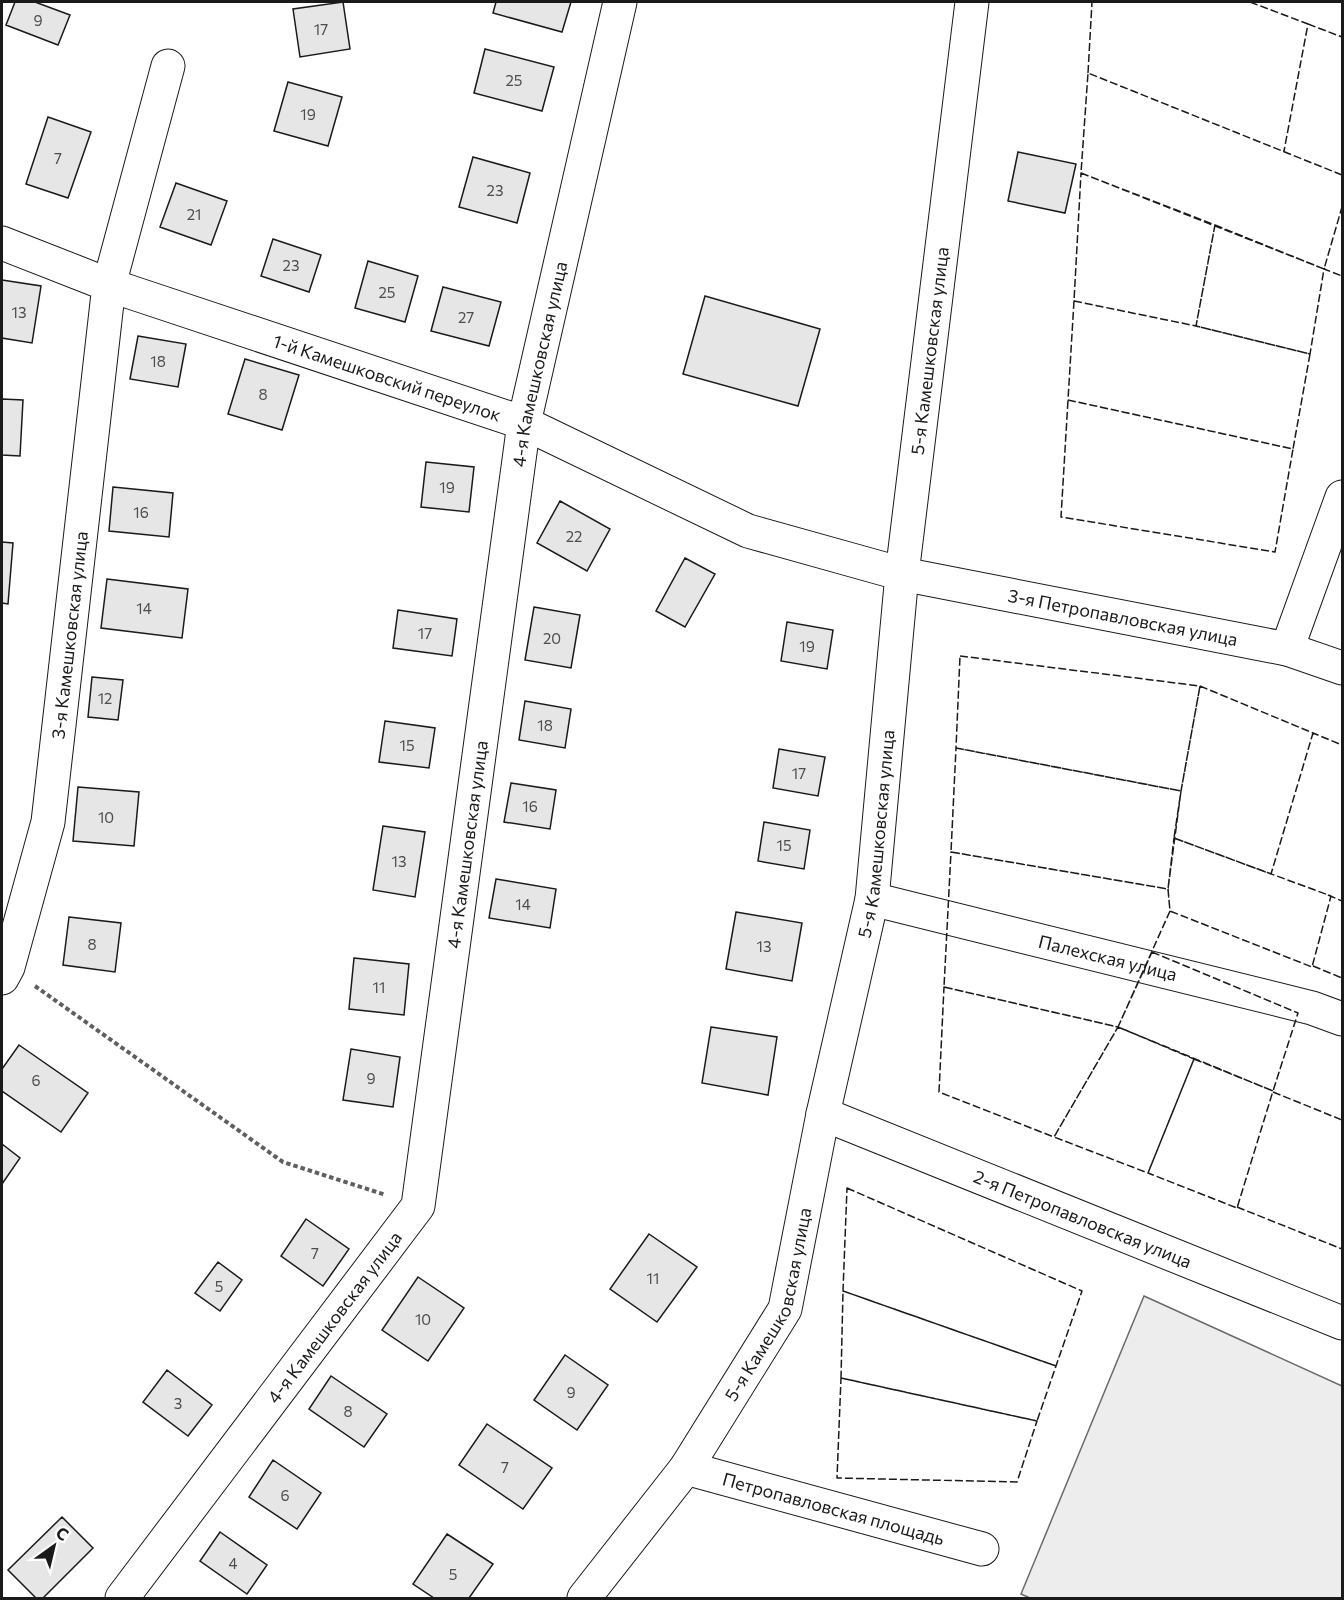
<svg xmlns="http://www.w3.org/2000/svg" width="1344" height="1600" viewBox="0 0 1344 1600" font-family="Commissioner,sans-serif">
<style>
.built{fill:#ededed;stroke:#6a6a6a;stroke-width:1.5}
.building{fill:#e6e6e6;stroke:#1a1a1a;stroke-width:1.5}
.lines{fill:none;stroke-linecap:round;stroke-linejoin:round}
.minor-casing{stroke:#1a1a1a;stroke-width:35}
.path{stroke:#5f5f5f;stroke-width:4;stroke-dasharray:4.5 3;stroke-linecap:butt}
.minor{stroke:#fff;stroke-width:33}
.fence{stroke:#1a1a1a;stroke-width:1.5;stroke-dasharray:8 3;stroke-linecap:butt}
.labels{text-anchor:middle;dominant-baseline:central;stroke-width:4.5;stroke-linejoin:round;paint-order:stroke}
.number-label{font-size:15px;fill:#4d4d4d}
.street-label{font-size:18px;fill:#1a1a1a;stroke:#fff}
</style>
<rect width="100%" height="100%" fill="#fff"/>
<path class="built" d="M1144 1296 1342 1386V1598H1030L1021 1594Z"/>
<path class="building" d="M15 2H35L70 15 58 45 6 25Z
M343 2 350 49 300 57 293 9Z
M496 2H571L562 32 493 13Z
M485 49 554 67 542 111 474 93Z
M288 82 342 97 328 146 274 131Z
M48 117 91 132 68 198 26 184Z
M1018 152 1076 164 1065 213 1008 201Z
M473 157 530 173 517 223 459 207Z
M176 183 227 201 211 245 160 227Z
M273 239 321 255 309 292 261 276Z
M368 261 418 276 405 322 355 308Z
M2 280 41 286 32 343 2 338Z
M443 287 501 302 489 346 431 331Z
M705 296 820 329 798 406 683 374Z
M138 336 186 344 178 387 130 379Z
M245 359 299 375 282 430 228 414Z
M2 399 23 400 20 456 2 455Z
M426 462 474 467 469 512 421 507Z
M113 487 173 493 169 537 109 531Z
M560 501 610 529 587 571 537 543Z
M2 542 13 543 8 604 2 603Z
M685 558 715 574 685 627 656 611Z
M107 579 188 589 182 638 101 628Z
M534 607 580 615 571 668 525 660Z
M398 610 457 619 452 656 393 648Z
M787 622 833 630 827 669 781 661Z
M92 677 123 680 118 720 88 717Z
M525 701 571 709 565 748 519 740Z
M385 721 435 728 429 768 379 762Z
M779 749 825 757 818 796 773 788Z
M511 783 556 790 550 829 504 822Z
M78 787 139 792 134 846 73 841Z
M764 822 810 830 804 869 758 861Z
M383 826 425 832 415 897 373 890Z
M496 879 556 889 550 928 489 918Z
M736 912 802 923 792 981 726 969Z
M69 917 121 923 115 972 63 965Z
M354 958 409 964 404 1015 349 1009Z
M711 1027 777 1037 768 1095 702 1083Z
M19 1045 88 1093 61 1132 2 1091V1069Z
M351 1049 400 1057 393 1107 343 1100Z
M2 1144 20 1158 2 1184Z
M306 1219 349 1249 323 1286 281 1256Z
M649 1234 697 1267 657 1322 610 1289Z
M218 1262 242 1280 220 1311 195 1293Z
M418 1277 464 1308 428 1361 382 1330Z
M565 1355 608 1385 577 1430 534 1400Z
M167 1370 212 1405 188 1436 143 1402Z
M331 1376 387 1414 364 1447 309 1409Z
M487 1424 552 1468 523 1509 459 1465Z
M273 1460 321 1493 297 1529 249 1497Z
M62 1517 93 1548 43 1598H36L8 1570Z
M220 1532 267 1565 247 1594 200 1561Z
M447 1534 493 1564 469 1598H434L413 1584Z"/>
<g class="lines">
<g class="minor-casing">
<g id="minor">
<path id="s1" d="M2 243 109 285 524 423 748 531 902 574 1287 649 1342 668"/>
<path d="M1287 649 1342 497"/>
<path id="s2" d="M872 899 1312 1008 1342 1019"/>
<path id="s3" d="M2 978 8 967 48 822 109 285 168 66"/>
<path id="s4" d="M823 1114 1342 1323"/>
<path id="s5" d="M686 1468 982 1549"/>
<path id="s6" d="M122 1598 418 1206 524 423 620 2"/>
<path id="s7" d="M584 1598 686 1468 785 1309 823 1114 872 899 902 574 972 2"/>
</g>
</g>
<path class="path" d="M35 986 283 1162 386 1195"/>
<use href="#minor" class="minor"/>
<path class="fence" d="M1250 2 1308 24 1284 151H1283
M1308 24 1342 37
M1088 73 1092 2
M1081 173 1215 225 1196 326 1074 301Z
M1342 175 1088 73 1081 173 1324 269 1342 207
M1215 225 1324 269 1310 354 1196 326Z
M1325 268 1324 269 1342 276
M1074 301 1196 326 1310 354 1293 449 1068 400Z
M1068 400 1293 449 1275 552 1061 517Z
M960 656 1200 686 1181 791 956 748Z
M1200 686 1313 733 1271 874 1174 838 1181 791Z
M1313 735V733L1342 745
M956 748 1181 791 1168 889 951 852Z
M1174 838 1331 896 1312 967 1170 911 1168 889Z
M951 852 1168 889 1170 911 1118 1027 944 987Z
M1328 895 1342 901
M1152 952 1298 1013 1273 1091 1118 1027Z
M1313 966 1342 978
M944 987 1118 1027 1054 1137 939 1092Z
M1118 1027 1194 1059 1148 1173 1054 1137Z
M1194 1059 1273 1091 1237 1208 1148 1173Z
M1273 1092 1342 1120
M847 1188 1082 1291 1056 1366 843 1291Z
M1237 1207 1342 1249
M843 1291 1056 1366 1037 1421 841 1378Z
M841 1378 1037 1421 1017 1482 837 1478Z"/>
</g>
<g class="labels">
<g class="number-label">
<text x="38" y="20">9</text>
<text x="321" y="29">17</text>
<text x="514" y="80">25</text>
<text x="308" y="114">19</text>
<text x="58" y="158">7</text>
<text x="495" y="190">23</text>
<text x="194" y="214">21</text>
<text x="291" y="265">23</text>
<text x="387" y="292">25</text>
<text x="19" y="312">13</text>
<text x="466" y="317">27</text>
<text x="158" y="361">18</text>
<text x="263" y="394">8</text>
<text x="447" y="487">19</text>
<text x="141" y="512">16</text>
<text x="574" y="536">22</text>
<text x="144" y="608">14</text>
<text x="425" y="633">17</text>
<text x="552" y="638">20</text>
<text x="807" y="646">19</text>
<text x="105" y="698">12</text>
<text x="545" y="725">18</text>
<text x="407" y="745">15</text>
<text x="799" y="773">17</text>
<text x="530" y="806">16</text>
<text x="106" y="817">10</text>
<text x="784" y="845">15</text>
<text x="399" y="861">13</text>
<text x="523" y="904">14</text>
<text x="92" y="944">8</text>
<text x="764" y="946">13</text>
<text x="379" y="987">11</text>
<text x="371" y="1078">9</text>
<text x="36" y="1080">6</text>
<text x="315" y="1253">7</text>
<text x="653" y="1278">11</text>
<text x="219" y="1286">5</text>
<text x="423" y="1319">10</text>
<text x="571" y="1392">9</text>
<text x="178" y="1403">3</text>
<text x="348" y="1411">8</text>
<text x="505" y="1467">7</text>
<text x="285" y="1495">6</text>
<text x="233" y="1563">4</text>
<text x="453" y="1574">5</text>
</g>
<g class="street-label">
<text stroke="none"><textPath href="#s7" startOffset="1323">5-я Камешковская улица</textPath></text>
<text stroke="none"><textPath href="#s6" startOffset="1342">4-я Камешковская улица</textPath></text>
<text stroke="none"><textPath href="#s1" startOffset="408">1-й Камешковский переулок</textPath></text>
<text stroke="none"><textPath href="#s1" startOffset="1186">3-я Петропавловская улица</textPath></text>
<text stroke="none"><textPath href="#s3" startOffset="351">3-я Камешковская улица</textPath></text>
<text stroke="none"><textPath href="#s7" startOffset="837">5-я Камешковская улица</textPath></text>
<text stroke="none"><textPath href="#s6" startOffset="856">4-я Камешковская улица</textPath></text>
<text stroke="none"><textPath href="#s2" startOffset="243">Палехская улица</textPath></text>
<text stroke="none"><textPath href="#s4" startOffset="280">2-я Петропавловская улица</textPath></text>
<text stroke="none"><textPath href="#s7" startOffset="351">5-я Камешковская улица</textPath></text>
<text stroke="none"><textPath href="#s6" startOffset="352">4-я Камешковская улица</textPath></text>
<text stroke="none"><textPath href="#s5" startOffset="153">Петропавловская площадь</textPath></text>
</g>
</g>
<rect width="1344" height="1600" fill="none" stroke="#1a1a1a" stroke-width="6"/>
<g transform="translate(54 1546) rotate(34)" stroke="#ffffff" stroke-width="4.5" paint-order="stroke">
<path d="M0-4.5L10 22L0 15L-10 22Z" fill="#1a1a1a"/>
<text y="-9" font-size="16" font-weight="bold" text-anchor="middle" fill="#1a1a1a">С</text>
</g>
</svg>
